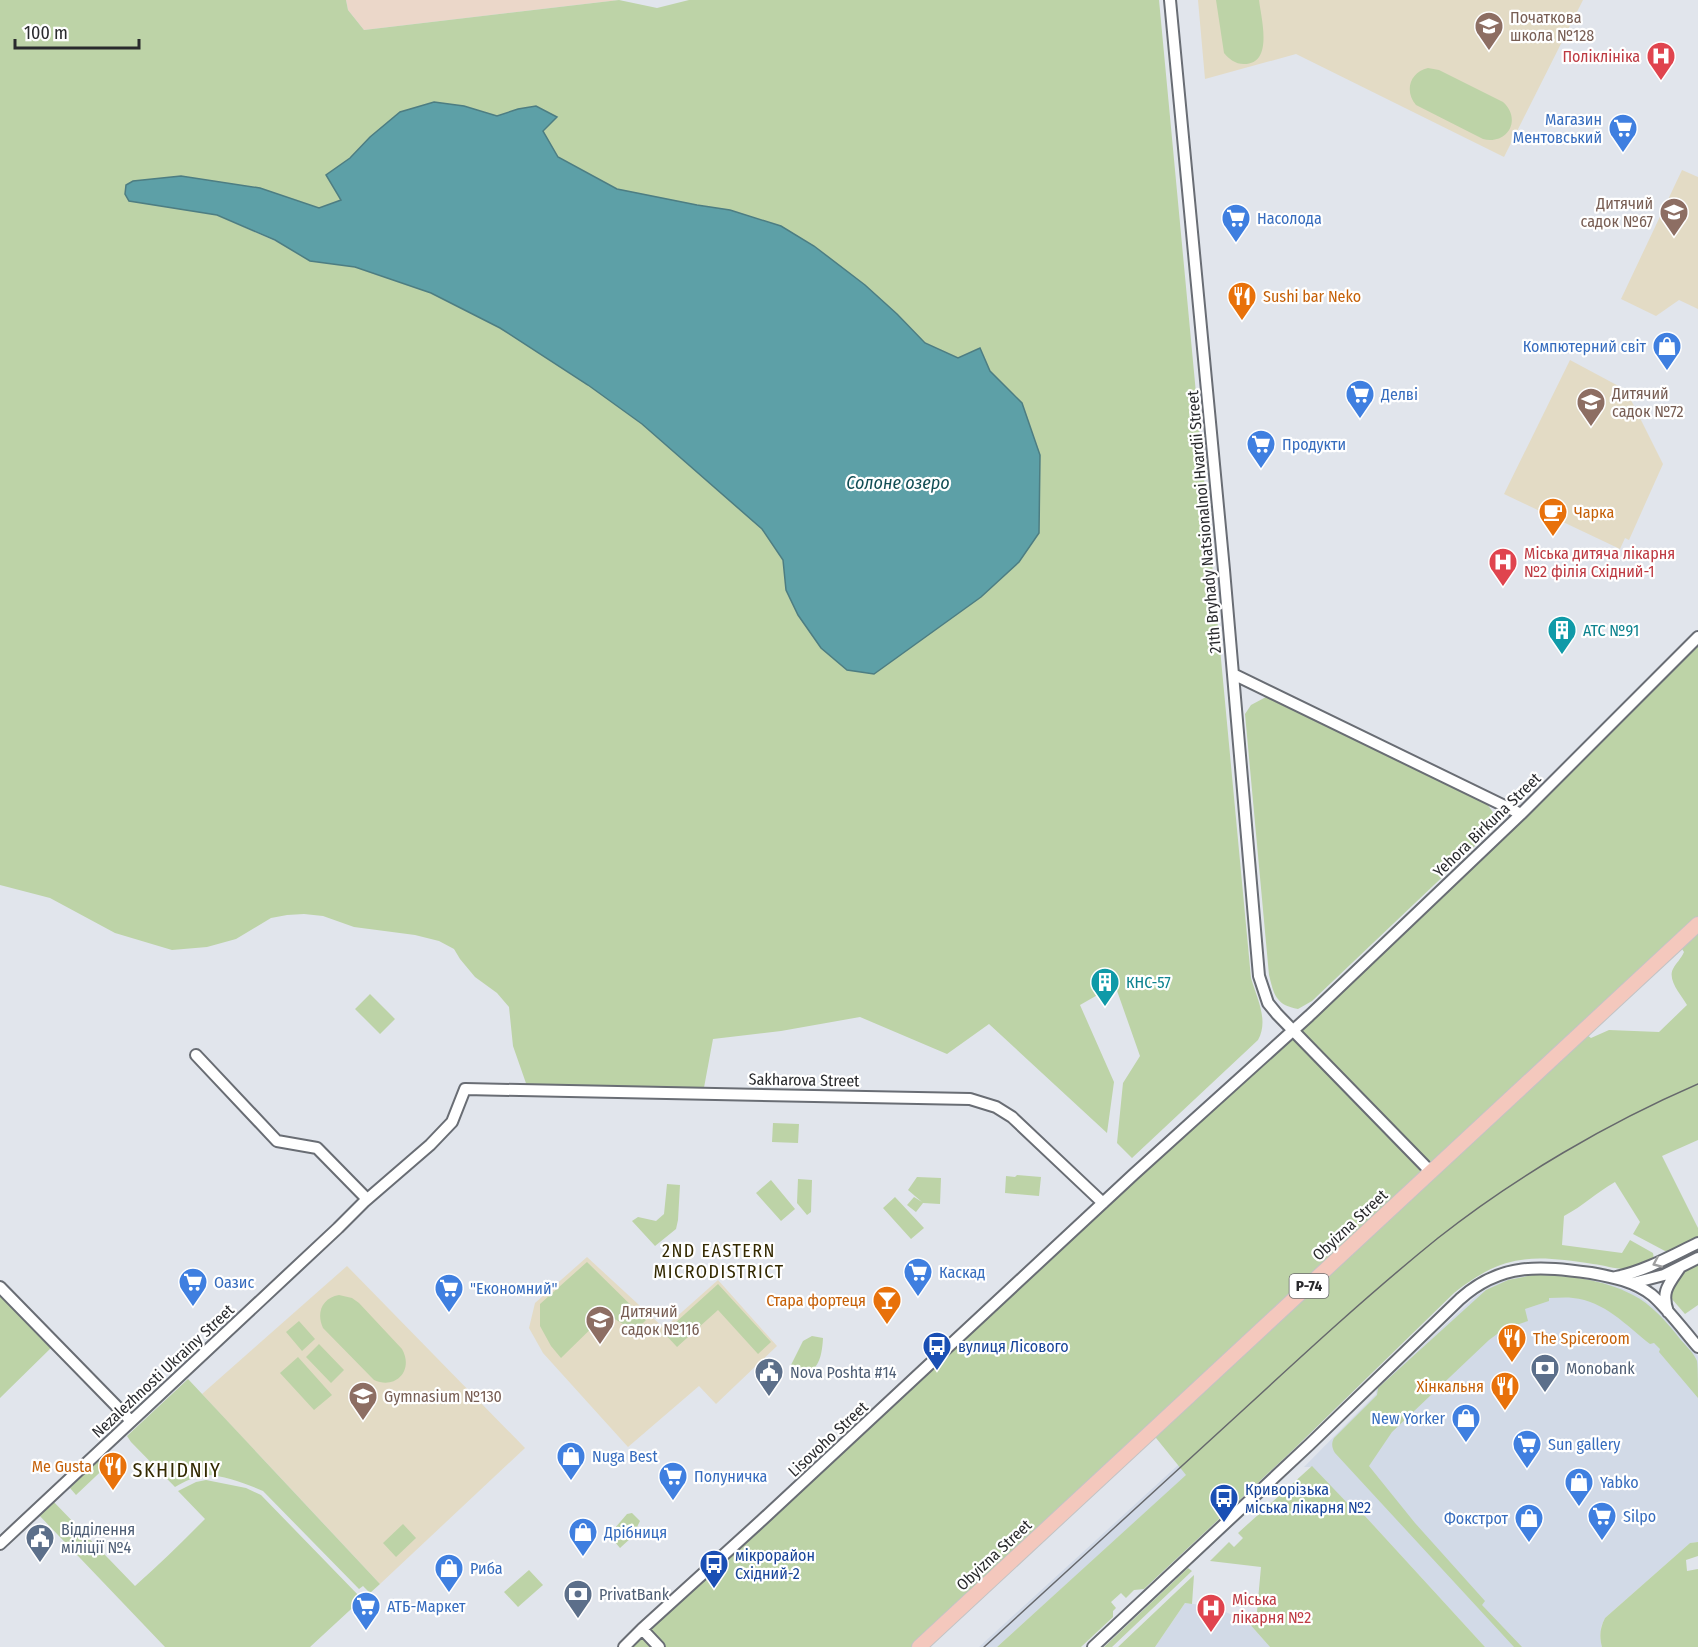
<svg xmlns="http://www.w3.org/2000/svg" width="1698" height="1647" viewBox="0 0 1698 1647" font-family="'Fira Sans Condensed',sans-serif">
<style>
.built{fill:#d2dae7}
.industrial{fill:#ebd7c9}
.education{fill:#e3dbc5}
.green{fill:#bdd3a7;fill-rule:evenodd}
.water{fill:#5da0a7;stroke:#4d7d82;stroke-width:1.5}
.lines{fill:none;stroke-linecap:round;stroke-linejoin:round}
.minor-casing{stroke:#696d74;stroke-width:14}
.major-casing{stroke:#c3c3c4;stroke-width:16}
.minor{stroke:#fff;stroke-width:10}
.major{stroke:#f4c8bd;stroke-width:14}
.tram{stroke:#66686c;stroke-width:1.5}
.oneway{stroke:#9f9fa0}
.labels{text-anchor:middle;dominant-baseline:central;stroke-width:4.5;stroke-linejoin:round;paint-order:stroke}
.shield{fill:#fff;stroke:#696a6c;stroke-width:1.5}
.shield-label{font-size:15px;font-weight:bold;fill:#292a2d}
.education-label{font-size:16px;fill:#785e54;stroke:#fff;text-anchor:start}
.health-label{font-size:16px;fill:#be3a42;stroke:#fff;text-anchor:start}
.shop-label{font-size:16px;fill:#366cbe;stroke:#fff;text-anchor:start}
.food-label{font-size:16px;fill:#c56008;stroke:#fff;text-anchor:start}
.street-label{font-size:16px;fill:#292a2d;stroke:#fff}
.culture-label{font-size:16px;fill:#0d838f;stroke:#fff;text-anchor:start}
.transit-label{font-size:16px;fill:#164399;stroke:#fff;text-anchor:start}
.service-label{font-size:16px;fill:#4e5e75;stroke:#fff;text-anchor:start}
.water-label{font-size:18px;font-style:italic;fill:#124e55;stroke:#fff}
.neighbourhood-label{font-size:18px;letter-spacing:1.5px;fill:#332900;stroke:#fff}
.quarter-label{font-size:20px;letter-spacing:1.5px;fill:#332900;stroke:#fff}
</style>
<rect width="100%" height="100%" fill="#e1e5ec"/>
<path class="built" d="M1532 1273H1546L1599 1280 1635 1293 1659 1311 1698 1356V1542L1690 1543 1605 1618 1601 1627 1600 1638 1602 1647H1485L1365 1516 1354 1510 1312 1467H1304L1376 1394V1389L1476 1296 1496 1283 1516 1277Z
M1386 1275 1187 1475 997 1647H979Z
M1185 1603 1211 1606 1247 1621 1270 1647H1155Z"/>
<path class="industrial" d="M346 0H619L364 30 348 10Z"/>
<path class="education" d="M1198 0H1583L1504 157 1296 54 1205 79Z
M1682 170 1698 177V309L1679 300 1656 316 1621 299Z
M1570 360 1626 390 1663 464 1629 540 1625 538 1620 549 1504 494Z
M587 1257 664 1328 718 1280 777 1346 716 1404 699 1386 628 1447 543 1353 529 1328 535 1303Z
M347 1266 525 1448 380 1584 202 1394Z"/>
<path class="green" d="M0 0H346L348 10 364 30 619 0 657 8 689 0H1159L1251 978C1257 999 1269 1020 1258 1040L1132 1158 1117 1143 1123 1083 1140 1056 1115 985 1080 1005 1114 1082 1107 1133 989 1024 947 1054 860 1017 781 1031 713 1039 703 1093 528 1089 513 1046 509 1007 497 993 475 977 460 959 454 949 439 941 415 935 354 927 323 916 304 914 287 915 271 918 236 939 207 947 172 950 115 933 50 898 0 885ZM464 106 497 116 518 109 543 131 558 157 617 189 697 205 730 210 808 242 865 285 897 314 925 343 958 358 980 348 990 371 1022 403 981 597 874 673 847 670 786 590 783 560 762 529 642 424 594 389 500 328 431 293 355 267 310 261 282 244 217 215 130 201 181 176 260 188 319 208 341 200 326 175 350 158 370 137 400 112Z
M1216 0H1259C1261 18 1274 64 1244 64 1235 64 1229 59 1224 53Z
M1428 68 1439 70 1503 102C1522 119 1508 145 1483 139L1416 105C1404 91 1410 72 1428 68Z
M1698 637V1140L1662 1156 1698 1228V1237L1669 1251H1665L1633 1234 1640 1222 1615 1182C1597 1192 1583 1206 1564 1216L1562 1245 1622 1253 1630 1240 1653 1253 1654 1259 1631 1269H1625C1614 1269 1604 1265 1593 1264 1533 1255 1504 1253 1454 1293L1293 1450 1144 1589 1134 1590 1126 1598 1121 1593 1111 1602 1116 1608 1113 1611V1617L1081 1647H997L1186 1475 1152 1433 919 1647H624L1309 1016ZM1678 943 1684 952C1681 959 1676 963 1673 969 1667 980 1682 996 1687 1005L1659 1032 1609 1030 1591 1038 1583 1032Z
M1266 697 1487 804 1495 815 1496 826 1312 1001 1298 1009C1276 1005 1274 995 1269 975L1245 714 1251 705Z
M370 994 395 1019 380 1034 355 1009Z
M773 1123 799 1124 798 1143 772 1142Z
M1017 1175 1041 1177 1039 1196 1005 1193 1006 1176 1015 1177Z
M917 1177 941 1178 940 1204 923 1203 916 1212 907 1205 914 1197 922 1202 908 1190Z
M798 1179 812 1180 811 1212 807 1215 797 1203Z
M771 1180 795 1209 781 1221 756 1193Z
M667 1184 680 1185 678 1220 676 1229 655 1246 632 1221 638 1217 656 1221 664 1214Z
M895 1197 924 1228 911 1239 883 1208Z
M587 1262 646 1320 635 1331 606 1314 561 1358 551 1346 540 1326V1304Z
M1698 1263V1305L1685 1314 1671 1298V1289L1684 1270Z
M1533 1275C1566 1275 1603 1279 1633 1295 1651 1304 1667 1322 1680 1339 1685 1345 1694 1353 1697 1361 1698 1368 1698 1389 1698 1398L1659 1352 1660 1349 1654 1343 1650 1344C1626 1325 1604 1301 1573 1298 1565 1297 1557 1298 1549 1298V1301L1525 1309 1528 1321 1504 1329 1489 1340 1392 1432 1369 1466 1415 1523 1485 1601 1482 1605 1522 1647H1514L1335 1453C1332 1448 1331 1444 1334 1438L1377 1395 1378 1388 1486 1290 1508 1280Z
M718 1284 771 1342 758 1354 718 1310 677 1347 664 1333Z
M0 1287 53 1346 0 1398Z
M339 1295 352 1298 359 1303 402 1349C414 1370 396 1390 374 1380L323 1328C316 1313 322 1298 339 1295Z
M299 1321 315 1339 302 1351 286 1332Z
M812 1336 823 1338C822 1354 820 1368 805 1375L790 1367 803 1341Z
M319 1344 344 1370 331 1383 306 1357Z
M298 1357 332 1395 314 1410 280 1373Z
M188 1379 380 1584 370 1593 363 1586 359 1589 263 1491C249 1485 223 1475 207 1475 196 1475 184 1482 175 1487L131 1442 127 1436Z
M107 1452 114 1459 76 1495 70 1488Z
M1312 1466 1354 1510 1365 1516 1485 1647H1270L1247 1621 1256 1622 1261 1567 1210 1561 1229 1542 1234 1547 1243 1538 1238 1533Z
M206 1480 246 1488 261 1495 362 1599 310 1647H165L37 1513 51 1499 135 1586C159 1565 182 1542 205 1519L178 1491 196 1482Z
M632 1513 640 1521 632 1537 620 1548 609 1535 627 1514Z
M403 1524 416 1538 396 1557 383 1543Z
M1698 1542V1556L1686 1560 1687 1571 1698 1569V1647H1602C1599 1636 1600 1628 1605 1618L1690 1543Z
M1188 1568 1192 1571 1112 1647H1104Z
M529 1570 543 1585 518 1607 504 1592Z
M1194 1575 1192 1604 1185 1603 1155 1647H1118Z"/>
<path class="water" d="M434 102 464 106 497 116 518 109 536 106 557 117 543 131 558 157 617 189 697 205 730 210 781 226 814 246 865 285 897 314 925 343 958 358 980 348 990 371 1022 403 1040 455 1039 533 1019 562 981 597 874 674 847 670 821 648 798 615 786 590 783 560 762 529 642 424 588 385 500 328 431 293 355 267 310 261 275 240 217 215 129 201 125 194 126 185 133 181 181 176 260 188 319 208 341 200 326 175 350 158 370 137 400 112Z"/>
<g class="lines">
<g class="minor-casing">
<path id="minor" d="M1170 0 1224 570 1259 976 1268 1003 1277 1014 1431 1172
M1233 674 1521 814
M196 1055 277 1141 317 1148 367 1199
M1616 1277C1645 1271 1671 1256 1698 1243
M1633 1283 1664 1275 1698 1258
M0 1287 131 1421
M1668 1312C1661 1292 1668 1285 1679 1269
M0 1544 338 1228 364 1202 430 1145 452 1122 465 1089 970 1099 996 1107 1012 1117 1103 1203
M642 1629 659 1647
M624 1647 642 1629 762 1520 1134 1174 1309 1016 1521 814 1698 637
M1093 1647 1310 1444 1460 1299C1501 1262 1541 1266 1591 1273 1613 1277 1634 1281 1652 1295 1667 1308 1685 1332 1698 1347"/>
</g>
<g class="major-casing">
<path id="major" d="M919 1647 1698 924"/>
</g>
<use href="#minor" class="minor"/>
<use href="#major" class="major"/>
<path class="tram" d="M984 1647C1070 1568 1156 1490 1242 1411 1306 1352 1370 1293 1438 1238 1515 1177 1608 1123 1698 1084"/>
</g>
<defs><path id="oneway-chevron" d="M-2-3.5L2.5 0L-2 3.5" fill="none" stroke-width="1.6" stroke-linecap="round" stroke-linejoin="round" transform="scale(1.5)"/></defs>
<use class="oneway" href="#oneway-chevron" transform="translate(1657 1263) rotate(156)"/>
<defs>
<g id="school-pin" transform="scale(1.5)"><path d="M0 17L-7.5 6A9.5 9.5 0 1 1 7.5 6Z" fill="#8d6e63" stroke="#fff"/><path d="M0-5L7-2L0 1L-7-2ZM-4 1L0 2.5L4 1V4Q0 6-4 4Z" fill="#fff"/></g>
<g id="hospital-pin" transform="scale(1.5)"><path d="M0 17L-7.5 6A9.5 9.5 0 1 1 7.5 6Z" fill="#e0444e" stroke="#fff"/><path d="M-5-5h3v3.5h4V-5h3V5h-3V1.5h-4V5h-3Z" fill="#fff"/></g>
<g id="supermarket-pin" transform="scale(1.5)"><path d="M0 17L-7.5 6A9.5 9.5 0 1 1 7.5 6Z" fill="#3f7fe0" stroke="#fff"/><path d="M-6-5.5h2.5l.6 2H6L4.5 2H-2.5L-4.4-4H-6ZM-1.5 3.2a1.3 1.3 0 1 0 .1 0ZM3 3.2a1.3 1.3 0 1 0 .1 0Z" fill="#fff"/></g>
<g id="restaurant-pin" transform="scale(1.5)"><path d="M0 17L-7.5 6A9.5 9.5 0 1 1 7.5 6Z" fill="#e8710a" stroke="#fff"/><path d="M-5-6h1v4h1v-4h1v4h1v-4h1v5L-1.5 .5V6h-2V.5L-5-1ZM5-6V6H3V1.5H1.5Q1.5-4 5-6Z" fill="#fff"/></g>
<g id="shop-pin" transform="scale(1.5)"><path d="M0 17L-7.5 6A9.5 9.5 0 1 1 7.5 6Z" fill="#3f7fe0" stroke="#fff"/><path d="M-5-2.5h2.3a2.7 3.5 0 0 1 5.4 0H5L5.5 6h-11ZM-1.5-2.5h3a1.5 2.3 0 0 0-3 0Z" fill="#fff"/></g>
<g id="cafe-pin" transform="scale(1.5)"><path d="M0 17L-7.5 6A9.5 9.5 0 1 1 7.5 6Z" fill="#e8710a" stroke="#fff"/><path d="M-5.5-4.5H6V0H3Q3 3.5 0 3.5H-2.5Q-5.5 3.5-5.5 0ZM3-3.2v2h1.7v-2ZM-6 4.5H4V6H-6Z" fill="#fff"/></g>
<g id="building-pin" transform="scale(1.5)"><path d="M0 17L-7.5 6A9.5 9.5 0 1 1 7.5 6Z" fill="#0f9aa8" stroke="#fff"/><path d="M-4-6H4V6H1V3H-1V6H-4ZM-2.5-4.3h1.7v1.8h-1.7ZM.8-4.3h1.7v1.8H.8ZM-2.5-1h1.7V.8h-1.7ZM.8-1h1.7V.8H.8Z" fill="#fff"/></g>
<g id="bar-pin" transform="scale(1.5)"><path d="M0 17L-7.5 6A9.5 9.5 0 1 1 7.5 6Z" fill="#e8710a" stroke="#fff"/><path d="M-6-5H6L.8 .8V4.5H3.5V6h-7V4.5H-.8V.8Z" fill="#fff"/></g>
<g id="bus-pin" transform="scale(1.5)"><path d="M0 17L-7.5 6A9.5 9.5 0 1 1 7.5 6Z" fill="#1a4fb4" stroke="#fff"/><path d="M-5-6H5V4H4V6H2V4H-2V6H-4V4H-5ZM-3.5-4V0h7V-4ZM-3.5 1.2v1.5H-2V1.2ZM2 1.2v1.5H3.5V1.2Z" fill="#fff"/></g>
<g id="bank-pin" transform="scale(1.5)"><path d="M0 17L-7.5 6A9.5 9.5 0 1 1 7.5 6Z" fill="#5c6f8a" stroke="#fff"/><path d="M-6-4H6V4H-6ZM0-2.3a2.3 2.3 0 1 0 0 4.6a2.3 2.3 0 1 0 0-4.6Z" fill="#fff"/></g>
<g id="civic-pin" transform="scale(1.5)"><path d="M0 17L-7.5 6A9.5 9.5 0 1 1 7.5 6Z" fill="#5c6f8a" stroke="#fff"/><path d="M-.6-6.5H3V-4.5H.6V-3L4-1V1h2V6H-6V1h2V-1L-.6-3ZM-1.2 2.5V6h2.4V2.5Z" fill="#fff"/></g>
</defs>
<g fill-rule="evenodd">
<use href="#school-pin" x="1489" y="26"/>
<use href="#hospital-pin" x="1661" y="56"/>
<use href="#supermarket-pin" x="1623" y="128"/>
<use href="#school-pin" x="1674" y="212"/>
<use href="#supermarket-pin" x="1236" y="218"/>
<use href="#restaurant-pin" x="1242" y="296"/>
<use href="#shop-pin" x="1667" y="346"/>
<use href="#supermarket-pin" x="1360" y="394"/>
<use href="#school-pin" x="1591" y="402"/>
<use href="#supermarket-pin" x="1261" y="444"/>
<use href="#cafe-pin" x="1553" y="512"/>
<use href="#hospital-pin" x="1503" y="562"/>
<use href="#building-pin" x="1562" y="630"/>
<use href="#building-pin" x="1105" y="982"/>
<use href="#supermarket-pin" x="918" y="1272"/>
<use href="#supermarket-pin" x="193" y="1282"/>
<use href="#supermarket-pin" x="449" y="1288"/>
<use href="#bar-pin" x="887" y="1300"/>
<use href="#school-pin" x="600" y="1320"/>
<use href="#restaurant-pin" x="1512" y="1338"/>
<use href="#bus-pin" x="937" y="1346"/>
<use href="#bank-pin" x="1545" y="1368"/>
<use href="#civic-pin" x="769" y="1372"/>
<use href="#restaurant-pin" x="1505" y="1386"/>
<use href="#school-pin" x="363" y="1396"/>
<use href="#shop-pin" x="1466" y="1418"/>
<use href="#supermarket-pin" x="1527" y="1444"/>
<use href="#shop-pin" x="571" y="1456"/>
<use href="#restaurant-pin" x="113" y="1466"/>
<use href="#supermarket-pin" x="673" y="1476"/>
<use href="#shop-pin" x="1579" y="1482"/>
<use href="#bus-pin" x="1224" y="1498"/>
<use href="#supermarket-pin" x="1602" y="1516"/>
<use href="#shop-pin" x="1529" y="1518"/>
<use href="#shop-pin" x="583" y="1532"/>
<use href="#civic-pin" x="40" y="1538"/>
<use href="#bus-pin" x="714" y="1564"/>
<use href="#shop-pin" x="449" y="1568"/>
<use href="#bank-pin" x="578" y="1594"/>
<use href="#supermarket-pin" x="366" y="1606"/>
<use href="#hospital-pin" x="1211" y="1608"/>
</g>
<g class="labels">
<rect class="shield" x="1289.5" y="1274" width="39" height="24" rx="4.5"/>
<g class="shield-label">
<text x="1309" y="1286">Р-74</text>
</g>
<g class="education-label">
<text x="1510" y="17">Початкова<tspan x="1510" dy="18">школа №128</tspan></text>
<text x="1653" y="203" text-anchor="end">Дитячий<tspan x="1653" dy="18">садок №67</tspan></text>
<text x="1612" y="393">Дитячий<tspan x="1612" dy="18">садок №72</tspan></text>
<text x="621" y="1311">Дитячий<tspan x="621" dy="18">садок №116</tspan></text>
<text x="384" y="1396">Gymnasium №130</text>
</g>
<g class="health-label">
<text x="1640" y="56" text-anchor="end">Поліклініка</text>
<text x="1524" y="553">Міська дитяча лікарня<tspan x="1524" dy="18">№2 філія Східний-1</tspan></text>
<text x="1232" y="1599">Міська<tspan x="1232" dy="18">лікарня №2</tspan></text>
</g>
<g class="shop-label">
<text x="1602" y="119" text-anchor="end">Магазин<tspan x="1602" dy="18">Ментовський</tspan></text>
<text x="1257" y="218">Насолода</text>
<text x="1646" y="346" text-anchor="end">Компютерний світ</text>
<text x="1381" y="394">Делві</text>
<text x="1282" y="444">Продукти</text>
<text x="939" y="1272">Каскад</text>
<text x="214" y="1282">Оазис</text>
<text x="470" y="1288">"Економний"</text>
<text x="1445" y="1418" text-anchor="end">New Yorker</text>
<text x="1548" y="1444">Sun gallery</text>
<text x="592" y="1456">Nuga Best</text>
<text x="694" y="1476">Полуничка</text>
<text x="1600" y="1482">Yabko</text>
<text x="1623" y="1516">Silpo</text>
<text x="1508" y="1518" text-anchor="end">Фокстрот</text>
<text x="604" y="1532">Дрібниця</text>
<text x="470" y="1568">Риба</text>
<text x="387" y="1606">АТБ-Маркет</text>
</g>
<g class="food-label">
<text x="1263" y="296">Sushi bar Neko</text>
<text x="1574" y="512">Чарка</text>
<text x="866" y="1300" text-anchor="end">Стара фортеця</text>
<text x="1533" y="1338">The Spiceroom</text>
<text x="1484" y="1386" text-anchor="end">Хінкальня</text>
<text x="92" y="1466" text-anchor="end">Me Gusta</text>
</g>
<g class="street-label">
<text transform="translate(1204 522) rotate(-95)">21th Bryhady Natsionalnoi Hvardii Street</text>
<text transform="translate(1487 825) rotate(-44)">Yehora Birkuna Street</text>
<text transform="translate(804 1080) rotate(1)">Sakharova Street</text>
<text transform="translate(1350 1225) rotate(-43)">Obyizna Street</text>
<text transform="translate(163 1371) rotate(-43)">Nezalezhnosti Ukrainy Street</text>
<text transform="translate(828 1439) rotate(-43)">Lisovoho Street</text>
<text transform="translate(994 1555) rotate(-43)">Obyizna Street</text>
</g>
<g class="culture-label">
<text x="1583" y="630">АТС №91</text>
<text x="1126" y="982">КНС-57</text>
</g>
<g class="transit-label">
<text x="958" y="1346">вулиця Лісового</text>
<text x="1245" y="1489">Криворізька<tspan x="1245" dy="18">міська лікарня №2</tspan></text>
<text x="735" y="1555">мікрорайон<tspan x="735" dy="18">Східний-2</tspan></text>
</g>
<g class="service-label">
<text x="1566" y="1368">Monobank</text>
<text x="790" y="1372">Nova Poshta #14</text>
<text x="61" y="1529">Відділення<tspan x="61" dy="18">міліції №4</tspan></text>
<text x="599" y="1594">PrivatBank</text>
</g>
<g class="water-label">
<text x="898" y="483">Солоне озеро</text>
</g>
<g class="neighbourhood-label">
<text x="719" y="1251">2ND EASTERN<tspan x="719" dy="21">MICRODISTRICT</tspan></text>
</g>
<g class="quarter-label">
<text x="177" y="1470">SKHIDNIY</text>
</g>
</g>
<path d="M15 39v9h124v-9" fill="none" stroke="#292a2d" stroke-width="3"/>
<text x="24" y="39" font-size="18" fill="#292a2d" stroke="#ffffff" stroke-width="4.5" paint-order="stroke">100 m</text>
</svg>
